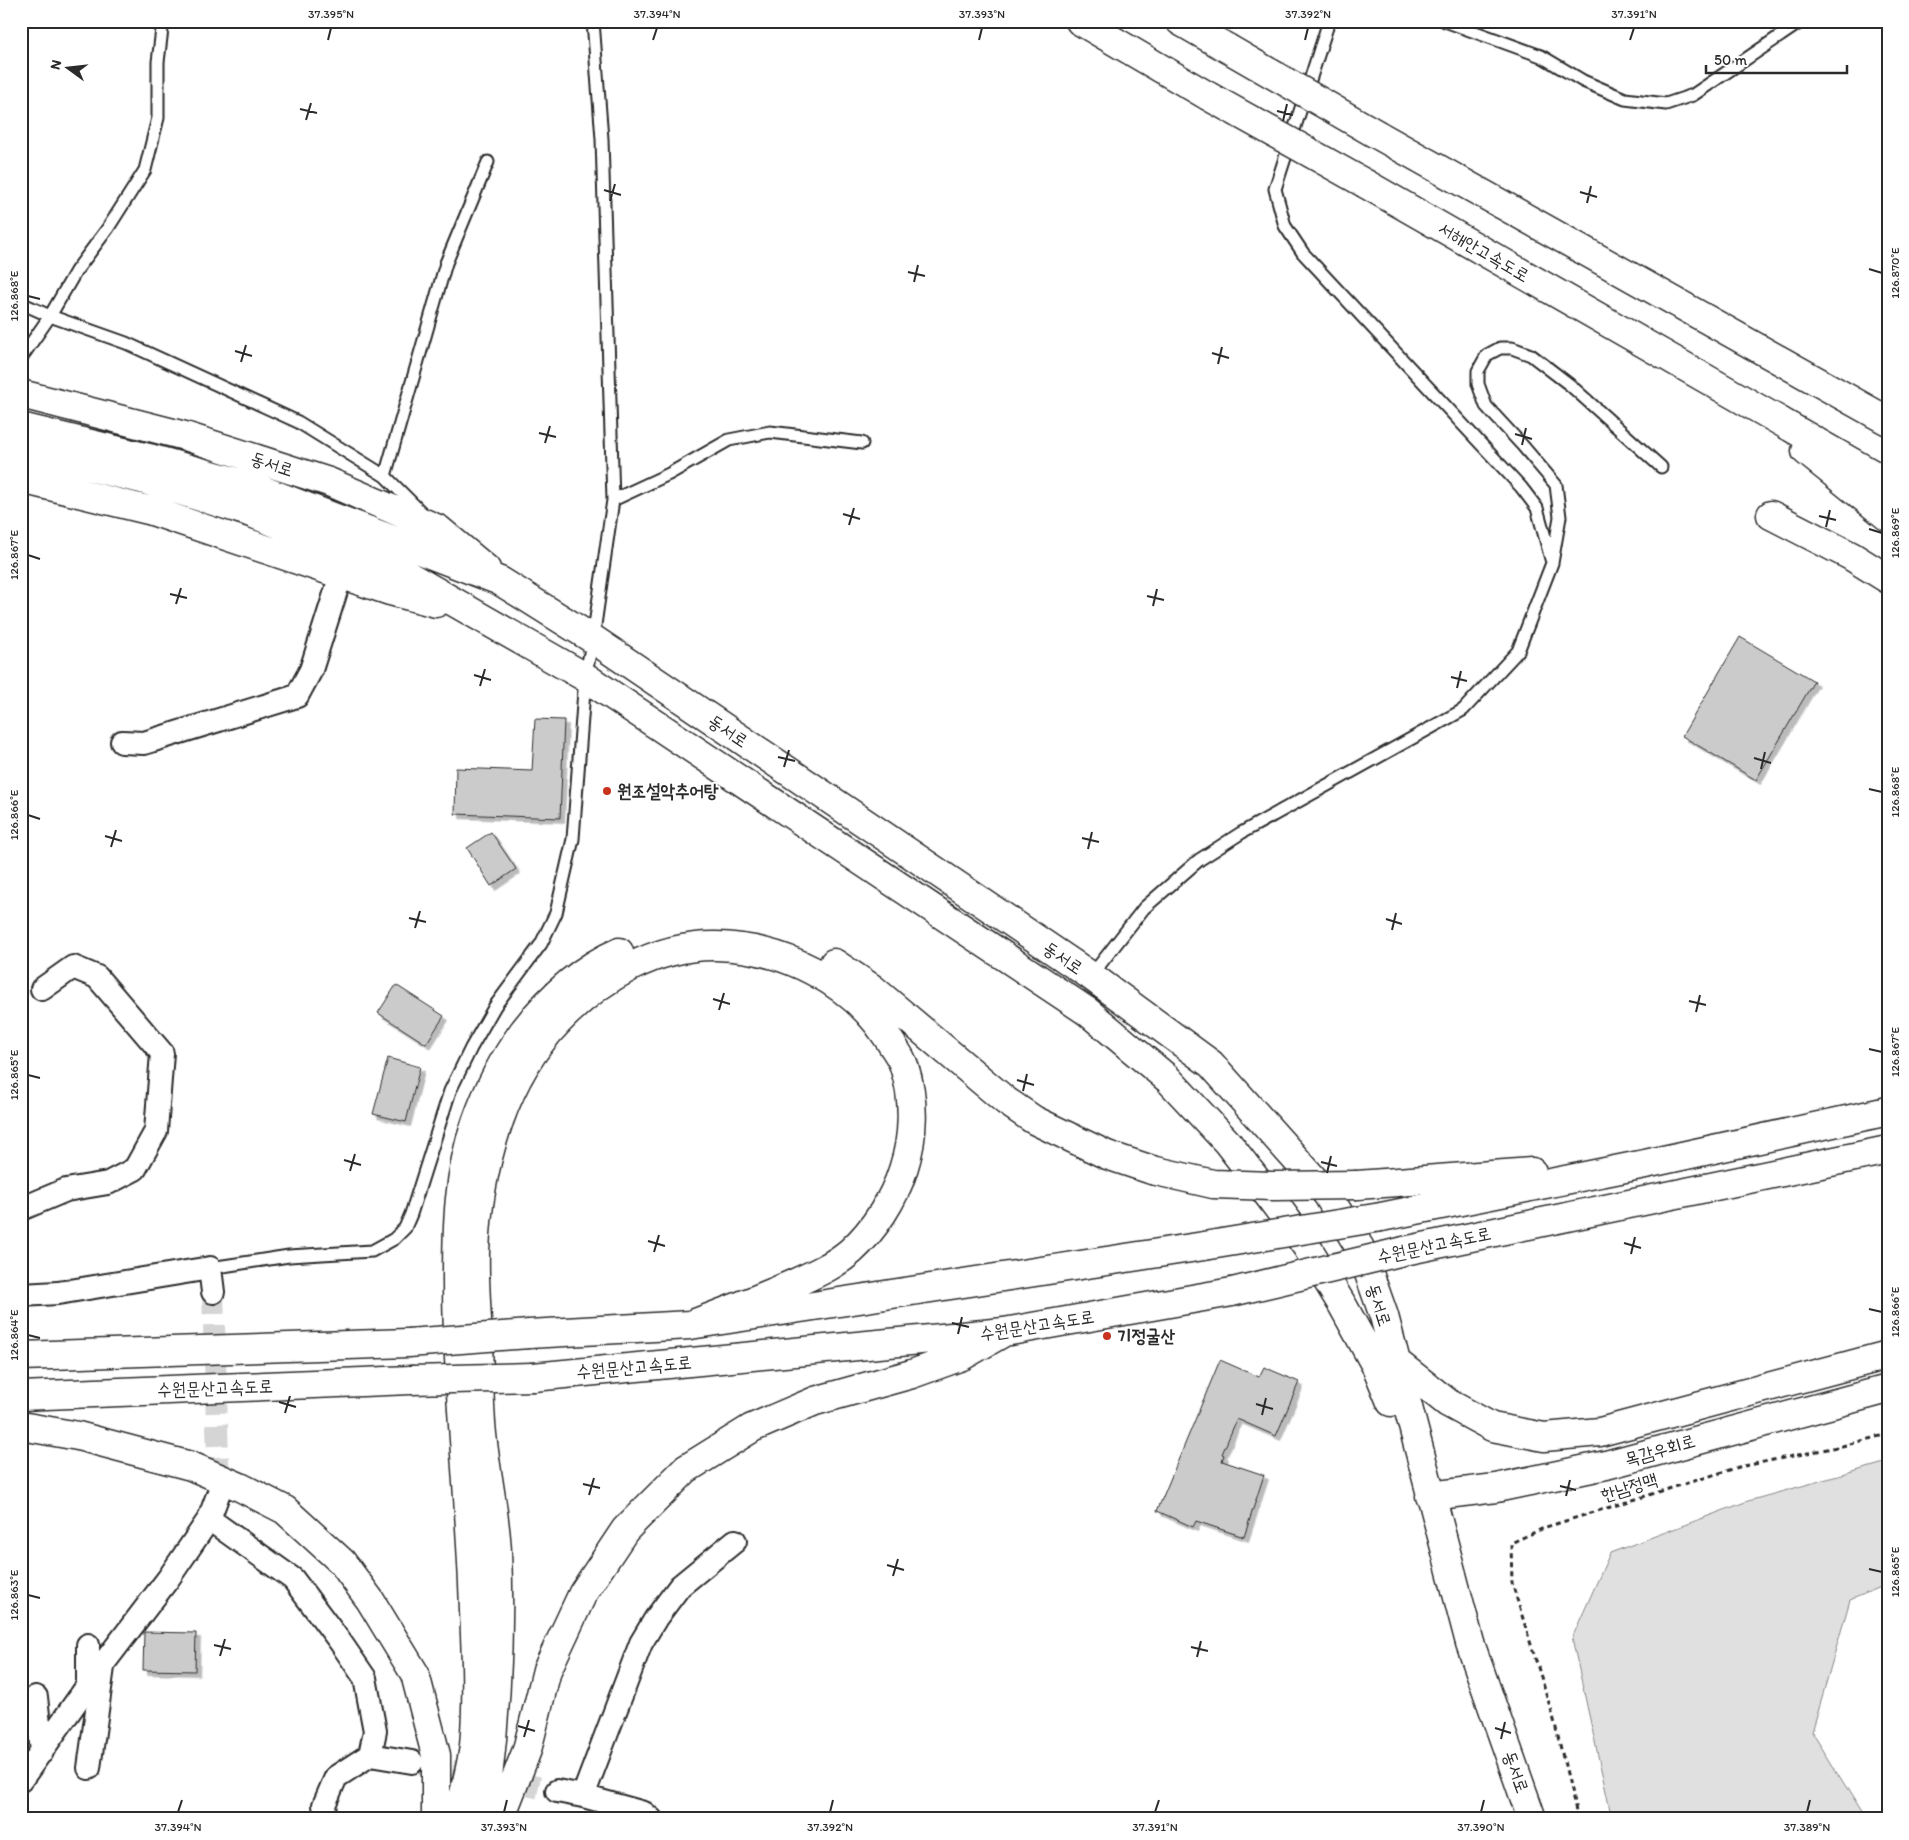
<svg xmlns="http://www.w3.org/2000/svg" width="1909" height="1840" viewBox="0 0 1909 1840" font-family="Itim,'Poor Story',sans-serif">
<style>
.green{fill:#e0e0e0;stroke:#868686}
.building{fill:#cbcbcb;stroke:#2b2b2b;filter:url(#shadow)}
.lines{fill:none;stroke-linecap:round;stroke-linejoin:round}
.street-tunnel{stroke:#d5d5d5;stroke-width:22;stroke-dasharray:22 11;stroke-linecap:butt}
.lane-casing{stroke:#2b2b2b;stroke-width:15}
.street-casing{stroke:#2b2b2b;stroke-width:26}
.secondary-casing{stroke:#2b2b2b;stroke-width:31}
.highway-casing{stroke:#2b2b2b;stroke-width:31}
.path{stroke:#2b2b2b;stroke-width:3;stroke-dasharray:5 4;stroke-linecap:butt}
.lane{stroke:#fff;stroke-width:11}
.street{stroke:#fff;stroke-width:22}
.secondary{stroke:#fff;stroke-width:28}
.highway{stroke:#fff;stroke-width:28}
.highway-bridge-casing{stroke:#2b2b2b;stroke-width:31;stroke-linecap:butt}
.highway-bridge{stroke:#fff;stroke-width:28}
.ticks{fill:none;stroke:#2b2b2b;stroke-width:2}
.poi-dot{fill:#c8321e;stroke:#fff;stroke-width:2}
.labels{text-anchor:middle;dominant-baseline:central;stroke-width:4;stroke-linejoin:round;paint-order:stroke}
.street-label{font-size:18px;fill:#2b2b2b;stroke:#fff}
.poi-label{font-size:18px;font-weight:bold;fill:#2b2b2b;stroke:#fff;text-anchor:start}
.neatline{fill:none;stroke:#2b2b2b;stroke-width:2}
.ticks-label{font-size:12px;text-anchor:middle;fill:#2b2b2b}
</style>
<defs>
<filter id="shadow"><feDropShadow dx="4.5" dy="4.5" stdDeviation="0" flood-color="#0004"/></filter>
</defs>
<rect width="100%" height="100%" fill="#fff"/>
<filter id="ink" filterUnits="userSpaceOnUse"><feTurbulence type="fractalNoise" baseFrequency=".02" numOctaves="2"/><feDisplacementMap in="SourceGraphic" scale="10" xChannelSelector="R" yChannelSelector="G"/><feConvolveMatrix kernelMatrix="1 2 1 2 8 2 1 2 1" color-interpolation-filters="sRGB"/></filter>
<g filter="url(#ink)">
<path class="green" d="M1888 1462V1584L1850 1600 1812 1732 1866 1819H1612L1572 1638 1610 1553 1748 1501Z"/>
<path class="building" d="M1740 637 1814 681 1756 780 1682 736Z
M535 719 564 720 560 818 455 814 456 768 532 771Z
M491 832 516 869 491 886 467 848Z
M396 985 444 1016 426 1044 378 1013Z
M388 1058 420 1067 406 1122 373 1114Z
M1220 1360 1259 1377 1264 1367 1299 1382 1276 1436 1237 1419 1222 1454 1224 1455 1222 1461 1264 1475 1244 1537 1196 1521 1193 1527 1157 1511Z
M144 1632 196 1633 195 1671 143 1670Z"/>
<g class="lines">
<path class="street-tunnel" d="M213 1292 219 1492
M420 1764 557 1791"/>
<g class="lane-casing">
<path id="lane" d="M1329 21 1275 189 1285 226 1303 253 1521 487 1537 508 1551 559
M1445 21 1541 56 1583 81 1625 99 1666 104 1693 95 1802 21
M21 303 50 316 126 343 298 422 385 476
M21 358 50 316 76 271 108 228 145 170 158 118V62L163 21
M613 500 669 474 729 440 770 432 862 443
M421 512 385 476 446 263 488 162
M1091 976 1144 908 1199 860 1241 833 1463 710 1518 651 1552 563 1560 517 1556 485 1522 445 1486 406 1478 384V371L1487 355 1500 348H1512L1531 355 1570 385 1661 467
M210 1268 289 1256 372 1251 394 1239 405 1228 411 1214 450 1091 471 1048 495 1006 541 944 556 913 573 839 585 677 593 639 613 500 602 139 593 21"/>
</g>
<g class="street-casing">
<path id="street" d="M122 742 144 743 297 696 311 670 341 575
M21 1209 66 1190 108 1183 135 1169 156 1131 162 1053 97 977 73 967 42 989
M21 1295 58 1293 210 1268 213 1292
M219 1492 209 1519 293 1579 341 1643 365 1678 375 1731 370 1755 336 1777 324 1805 326 1819
M88 1645V1686
M36 1697 42 1752
M370 1755 412 1762
M89 1768 103 1667
M21 1780 103 1664 168 1579 209 1519
M557 1791 583 1796 644 1813 651 1819
M583 1796 641 1643 656 1618 680 1586 735 1541"/>
</g>
<g class="secondary-casing">
<path id="secondary" d="M21 394 185 436 329 482 438 529 486 569
M21 427 149 458 252 486 500 581 593 639 1091 976 1211 1064 1327 1194 1360 1248 1384 1316 1470 1643 1532 1819
M21 451 142 479 246 511 407 575 585 677 1088 1012 1168 1079 1227 1142 1269 1196 1307 1247 1343 1306 1377 1368 1391 1402
M21 479 152 511 390 591 436 603
M1396 1362 1448 1403 1492 1427 1544 1437 1600 1432 1888 1355
M1430 1496 1496 1488 1606 1465 1888 1389"/>
</g>
<g class="highway-casing">
<path id="highway" d="M1080 21 1208 96
M1180 21 1227 48
M1378 135 1888 421
M1366 184 1888 483
M1806 451 1888 517
M1771 515 1851 556 1888 579
M834 963 873 989 1006 1101 1034 1120 1107 1155 1152 1170
M1357 1185 1532 1172
M1381 1217 1645 1164 1888 1111
M1404 1251 1888 1150
M529 1334 690 1325 1204 1246
M21 1356 408 1343
M533 1377 1004 1332 1232 1292
M21 1396 411 1380
M21 1426 78 1436 191 1466 240 1487 285 1510 342 1562 370 1600 415 1674 436 1755V1819
M458 1819C463 1795 471 1770 474 1746 478 1701 476 1655 474 1611 471 1500 457 1390 457 1280 457 1228 458 1173 476 1123 487 1091 503 1060 523 1032 548 999 580 969 619 952
M483 1819C495 1730 501 1641 497 1552 495 1508 484 1466 481 1423 479 1396 479 1368 478 1342 477 1312 474 1282 475 1252 478 1172 501 1080 559 1021 600 978 656 945 716 946 782 947 852 981 888 1038 893 1047 901 1056 904 1066 915 1099 914 1137 903 1170 894 1199 874 1230 851 1251 835 1265 815 1274 795 1283 761 1298 725 1312 690 1325
M500 1819 527 1750 547 1670 583 1593 625 1530 686 1469 752 1428 815 1401 912 1374 962 1356 1004 1332"/>
</g>
<path class="path" d="M1578 1819 1553 1716 1512 1583 1511 1543 1546 1527 1739 1467 1842 1446 1888 1434"/>
<use href="#lane" class="lane"/>
<use href="#street" class="street"/>
<use href="#secondary" class="secondary"/>
<use href="#highway" class="highway"/>
<g class="highway-bridge-casing">
<path id="highway-bridge" d="M1227 48 1378 135
M1208 96 1366 184
M1152 1170 1213 1184 1272 1186 1357 1185
M1204 1246 1381 1217
M1232 1292 1404 1251
M408 1343 529 1334
M411 1380 533 1377"/>
</g>
<use href="#highway-bridge" class="highway-bridge"/>
</g>
</g>
<path class="ticks" d="M328 40 331 28M653 40 657 28M979 40 982 28M1305 40 1308 28M1630 40 1634 28M300 109 317 113M1277 111 1293 115M306 120 311 103M1283 121 1287 104M604 190 621 195M1580 192 1597 197M610 201 615 184M1587 203 1591 186M1869 269 1882 273M908 272 925 276M914 282 918 265M28 296 40 299M235 351 252 356M1212 353 1229 358M241 362 246 345M1218 364 1222 347M539 433 556 437M1515 434 1532 439M545 443 550 426M1522 445 1526 428M843 514 860 519M1819 516 1836 520M849 525 854 508M1826 527 1830 510M1869 529 1882 533M28 555 40 559M170 594 187 598M1147 596 1164 600M176 604 181 588M1153 606 1157 589M474 675 491 680M1451 677 1467 681M480 686 485 669M1457 688 1461 671M778 757 795 761M1754 758 1771 763M784 767 789 750M1761 769 1765 752M1869 789 1882 792M28 815 40 819M105 836 122 841M1082 838 1099 842M111 847 116 830M1088 849 1092 832M409 918 426 922M1386 919 1402 924M415 928 420 911M1392 930 1396 913M713 999 730 1004M1689 1001 1706 1005M719 1010 724 993M1696 1012 1700 995M1869 1049 1882 1052M28 1075 40 1078M1017 1080 1034 1085M1023 1091 1027 1074M344 1160 361 1165M1321 1162 1337 1166M350 1171 355 1154M1327 1173 1331 1156M648 1241 665 1246M1624 1243 1641 1248M654 1252 659 1235M1631 1254 1635 1237M1869 1309 1882 1312M952 1323 969 1327M958 1334 962 1317M28 1335 40 1338M279 1402 296 1407M1256 1404 1273 1409M285 1413 290 1396M1262 1415 1266 1398M583 1484 600 1488M1560 1486 1576 1490M589 1495 594 1478M1566 1496 1570 1480M887 1565 904 1570M1869 1569 1882 1572M893 1576 898 1559M28 1595 40 1598M214 1645 231 1649M1191 1647 1208 1651M220 1656 225 1639M1197 1657 1201 1641M518 1726 535 1731M1495 1728 1511 1733M524 1737 529 1720M1501 1739 1505 1722M178 1812 182 1800M504 1812 507 1800M830 1812 833 1800M1155 1812 1159 1800M1481 1812 1484 1800M1807 1812 1810 1800"/>
<g class="poi-dot">
<circle cx="607" cy="791" r="5"/>
<circle cx="1107" cy="1336" r="5"/>
</g>
<g class="labels">
<g class="street-label">
<text transform="translate(1484 252) rotate(30)">서해안고속도로</text>
<text transform="translate(272 464) rotate(18)">동서로</text>
<text transform="translate(728 731) rotate(34)">동서로</text>
<text transform="translate(1063 958) rotate(34)">동서로</text>
<text transform="translate(1434 1245) rotate(-12)">수원문산고속도로</text>
<text transform="translate(1379 1305) rotate(72)">동서로</text>
<text transform="translate(1037 1325) rotate(-9)">수원문산고속도로</text>
<text transform="translate(634 1367) rotate(-5)">수원문산고속도로</text>
<text transform="translate(215 1388) rotate(-2)">수원문산고속도로</text>
<text transform="translate(1660 1450) rotate(-16)">목감우회로</text>
<text transform="translate(1629 1487) rotate(-17)">한남정맥</text>
<text transform="translate(1516 1772) rotate(70)">동서로</text>
</g>
<g class="poi-label">
<text x="617" y="791">원조설악추어탕</text>
<text x="1117" y="1336">기정굴산</text>
</g>
</g>
<rect width="1909" height="1840" fill="none" stroke="#fff" stroke-width="55"/>
<g transform="translate(68 68) rotate(285)" stroke="#ffffff" stroke-width="4" paint-order="stroke">
<path d="M0-4L9 19L0 12L-9 19Z" fill="#2b2b2b"/>
<text y="-8" font-size="14" font-weight="bold" text-anchor="middle" fill="#2b2b2b">N</text>
</g>
<path d="M1706 65v8h141v-8" fill="none" stroke="#2b2b2b" stroke-width="2.5"/>
<text x="1714" y="65" font-size="15" fill="#2b2b2b" stroke="#ffffff" stroke-width="4" paint-order="stroke">50 m</text>
<rect x="28" y="28" width="1854" height="1784" class="neatline"/>
<g class="ticks-label">
<text x="331" y="18">37.395°N</text>
<text x="657" y="18">37.394°N</text>
<text x="982" y="18">37.393°N</text>
<text x="1308" y="18">37.392°N</text>
<text x="1634" y="18">37.391°N</text>
<text transform="translate(1895 273) rotate(-90)" y="4">126.870°E</text>
<text transform="translate(14 296) rotate(-90)" y="4">126.868°E</text>
<text transform="translate(1895 533) rotate(-90)" y="4">126.869°E</text>
<text transform="translate(14 555) rotate(-90)" y="4">126.867°E</text>
<text transform="translate(1895 792) rotate(-90)" y="4">126.868°E</text>
<text transform="translate(14 815) rotate(-90)" y="4">126.866°E</text>
<text transform="translate(1895 1052) rotate(-90)" y="4">126.867°E</text>
<text transform="translate(14 1075) rotate(-90)" y="4">126.865°E</text>
<text transform="translate(1895 1312) rotate(-90)" y="4">126.866°E</text>
<text transform="translate(14 1335) rotate(-90)" y="4">126.864°E</text>
<text transform="translate(1895 1572) rotate(-90)" y="4">126.865°E</text>
<text transform="translate(14 1595) rotate(-90)" y="4">126.863°E</text>
<text x="178" y="1831">37.394°N</text>
<text x="504" y="1831">37.393°N</text>
<text x="830" y="1831">37.392°N</text>
<text x="1155" y="1831">37.391°N</text>
<text x="1481" y="1831">37.390°N</text>
<text x="1807" y="1831">37.389°N</text>
</g>
</svg>
